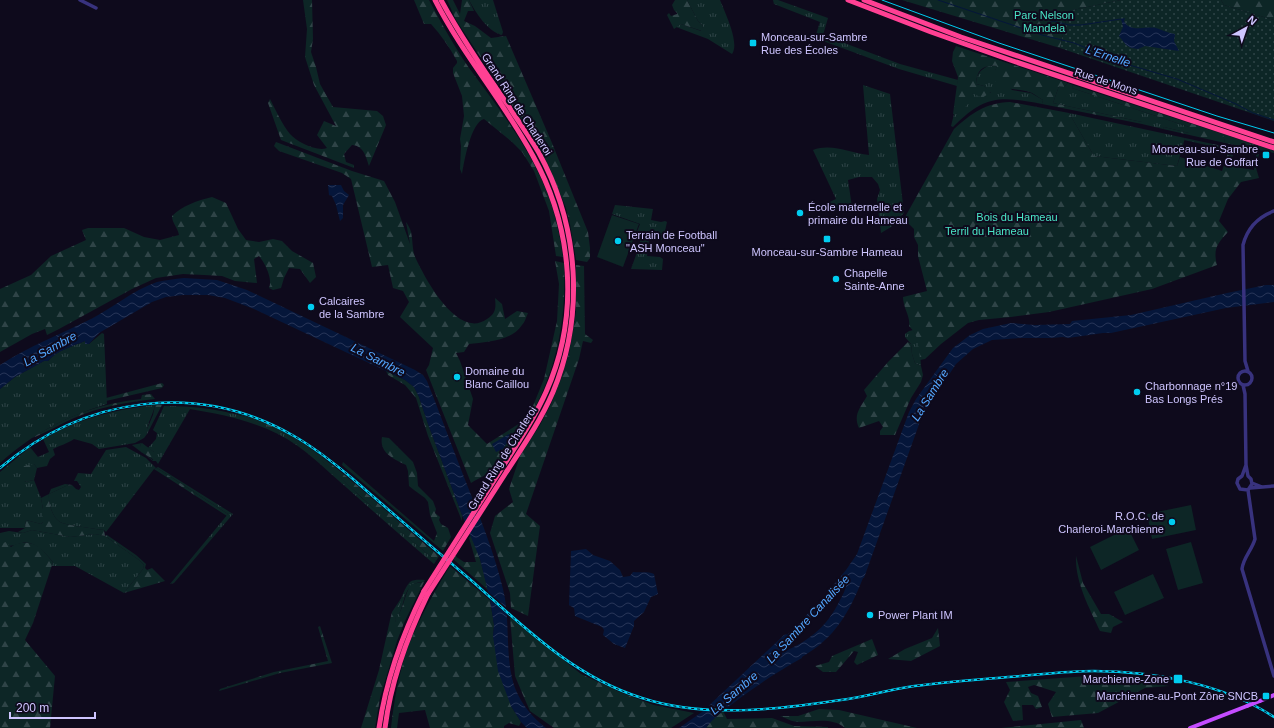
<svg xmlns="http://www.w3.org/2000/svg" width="1274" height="728" viewBox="0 0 1274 728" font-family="Arial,sans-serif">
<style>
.grass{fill:url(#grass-tufts)}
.forest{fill:url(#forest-firs);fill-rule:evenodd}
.park{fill:url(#park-dots)}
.garden{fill:#0d2626}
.water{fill:url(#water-waves);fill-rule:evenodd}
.pier{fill:#0e0a1c}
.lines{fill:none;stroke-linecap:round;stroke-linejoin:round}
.stream{stroke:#05163a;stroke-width:1}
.minor{stroke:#38327e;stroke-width:3.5}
.major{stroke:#c44cff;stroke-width:4}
.highway{stroke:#ff4093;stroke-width:5}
.tram{stroke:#00cdf0;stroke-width:1}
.rail-casing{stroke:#00cdf0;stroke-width:2.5}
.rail{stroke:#0e0a1c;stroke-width:1;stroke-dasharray:3;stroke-linecap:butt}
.major-bridge{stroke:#c44cff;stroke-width:4}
.highway-bridge{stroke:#ff4093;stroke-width:5}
.poi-dot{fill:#00cdf0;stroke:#0e0a1c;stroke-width:1.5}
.labels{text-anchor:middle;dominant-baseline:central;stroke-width:4;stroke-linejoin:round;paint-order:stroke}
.park-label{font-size:11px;fill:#4ae5c6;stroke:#0e0a1c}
.poi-label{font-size:11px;fill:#cec5ff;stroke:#0e0a1c;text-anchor:start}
.street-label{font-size:11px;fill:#cec5ff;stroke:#0e0a1c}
.water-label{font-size:12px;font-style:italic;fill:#53a7ff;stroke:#0e0a1c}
</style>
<defs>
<pattern id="grass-tufts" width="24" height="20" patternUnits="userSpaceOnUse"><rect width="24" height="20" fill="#0d2626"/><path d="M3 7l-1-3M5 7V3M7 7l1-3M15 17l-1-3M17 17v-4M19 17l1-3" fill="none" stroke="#2f4447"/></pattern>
<pattern id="forest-firs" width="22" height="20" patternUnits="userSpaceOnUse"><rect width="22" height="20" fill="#0d2626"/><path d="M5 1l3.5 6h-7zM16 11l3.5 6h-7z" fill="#2f4447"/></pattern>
<pattern id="park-dots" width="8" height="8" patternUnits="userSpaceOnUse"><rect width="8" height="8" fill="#0d2626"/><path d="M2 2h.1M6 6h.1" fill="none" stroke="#2f4447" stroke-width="1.8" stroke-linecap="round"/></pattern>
<pattern id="water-waves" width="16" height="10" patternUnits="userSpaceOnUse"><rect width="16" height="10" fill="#05163a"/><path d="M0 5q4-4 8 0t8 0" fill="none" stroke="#283658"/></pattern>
</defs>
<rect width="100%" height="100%" fill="#0e0a1c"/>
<path class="grass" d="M469 0H493L503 32 502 35C487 31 476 13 469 0Z
M687 0H720C725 13 740 43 732 54L708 39 676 27 681 24 701 31 703 26 698 21Z
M773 0H778L828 18 823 35 900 64 958 80 957 86 899 69 815 38 820 22 774 4Z
M988 66H997L995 71 1012 90 1031 93 1043 100 1042 104C999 96 985 95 953 127L951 126 954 114H956L973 93H991L984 86 976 84C977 74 979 71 988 66Z
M1068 83 1073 85 1072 88 1189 127V133L1164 127 1163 129 1142 124V122L1053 103 1059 86 1064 87Z
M863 85 890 94 904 213 891 227 881 233 877 199 880 190 878 184 872 177H859L848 180 852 207 819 211 817 208 836 199 813 150C832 143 850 153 869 155Z
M1069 113 1185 138 1177 166 1094 156Z
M1223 134 1274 151V153L1225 143Z
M615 205 653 209 651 220 661 222 665 221 667 222 663 240 649 239 647 256 660 257 663 259 662 270 631 269 640 244V235L636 234 640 224 612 214Z
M913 330 919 341 921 366 915 363 912 354 911 344 905 337V334L909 331Z
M102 333 104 334 107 404C65 417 32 434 0 463V389L15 377 44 361H48C56 351 73 346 85 341L89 344Z
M155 405C153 415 146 425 147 434L144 438 135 443 99 449 92 444 74 439C67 444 60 445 53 449L55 455 50 459 47 466 37 468 34 464 24 482 34 480 41 498 43 509V522L41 524 26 520 25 528H0V472L30 447 38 457 49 452 43 439C78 419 115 409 155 405Z
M164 406C209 406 254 414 292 438 318 455 340 477 362 498 386 519 411 540 436 561L434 564C405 539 376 514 347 488 325 469 304 447 278 434 250 420 220 414 190 409L158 464 156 461H153L132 445 142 443 140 445 141 447V452L153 460 154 452 148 448 156 439 157 433 153 430Z
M126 447 146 458 156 468 158 467 233 514 174 583 170 584 228 514 157 468 154 469 106 532 104 530C96 529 65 525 60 522 52 517 48 502 49 494L66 486 72 485 76 489 79 490 81 487 77 481H74L78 473 91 474 106 450Z
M32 530 70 537 95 534 105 536 139 560 144 565 143 569 124 593 75 566H52L53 562C45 553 35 540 22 543 10 546 12 547 0 544V533L9 531 23 533Z
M425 580 424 582C403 582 406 601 399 614L402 618 396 623 395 620C397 610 403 589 410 582 414 579 421 580 425 580Z"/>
<path class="forest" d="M303 0H312L313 39 311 52 316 67 320 84 333 107 377 111 383 116 386 125 369 166C366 157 364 146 352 145L344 154 346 162 354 165V168L281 140 268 103 270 99C275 109 283 126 290 134 297 142 317 152 327 148L317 135 324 121 336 126 314 85 305 57 307 29Z
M414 0H429C443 26 457 52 475 76 497 106 520 136 537 170 551 197 559 227 563 257L556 256 549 211 534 171 522 152 512 142 484 119C471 122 464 162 462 174L460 169 461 146 460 139 464 116 462 96 453 73V68L457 63V61C450 48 441 35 431 24H424Z
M447 0H453L460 14 462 0H469L474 11H468L464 21 475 26 491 38 506 36 552 143 588 232 590 248V258L587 262 576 260 570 224 566 208 548 164 531 134 456 20Z
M675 0H687L698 21 703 26 702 31 681 24 674 29 667 15 669 13 671 16 677 14V13L674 10 672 5Z
M902 0H1121L1068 11 1060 48Z
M1221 0H1274V20L1224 5Z
M956 46 1068 83 1064 87 1059 86 1053 103 1142 122V124L1042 104 1043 100C1039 98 1036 95 1032 93 1019 87 1002 93 992 77L997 66C983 65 977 69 976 84L984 86 991 92 982 98 973 93C969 105 966 107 956 114H953L958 77 952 61 953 52Z
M1073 85 1223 134 1225 143 1163 129 1164 127 1189 133V127L1072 88Z
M1010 102 1069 113 1094 156 1177 166 1180 157 1222 171 1229 150 1184 140 1185 138 1259 154 1256 168 1259 178 1241 182 1228 199 1219 221 1228 232C1217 244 1213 249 1217 265L1152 289 1049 312 1011 317 979 320 968 323 941 344 925 359 920 360C919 346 919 336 909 326 911 317 903 308 903 297L927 291 918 256V245L914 237V229L904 219 954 129C972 113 985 103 1010 102ZM1236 151 1256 155 1254 170 1235 167 1232 157Z
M276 142 352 171 384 181 395 202 410 244 406 222C408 225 410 228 411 232 413 241 412 251 416 259 426 280 458 340 487 319 496 313 496 308 495 298L502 304 505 319 517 311 528 313C526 317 525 322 522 325 512 341 486 342 469 344L464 352 456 353 460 361 473 399 468 425 487 444 528 418 544 379 557 321 559 284 555 261 564 263C567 327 554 380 520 435 514 445 508 457 500 466 493 472 479 478 471 483L426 370 429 365 433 348 400 317 409 302 403 291 393 288 388 265 372 267 351 179 342 173 279 151 274 146Z
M212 197 226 203 238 229 246 240 259 242 273 239 282 241 292 251 313 263 316 277 310 283 300 269 289 268 284 278 281 288 273 290 269 288C273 279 265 263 259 256L254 259 257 283 235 281 222 276 204 275 183 274 156 278 132 289 59 329 47 335 45 329 32 334 0 352V289L31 275 51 256 86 240 82 230 88 228H124L144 237 160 240 179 235C178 228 172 223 172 216 183 205 197 201 212 197Z
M576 265 584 266 585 334 593 340 591 343 583 341 579 359 526 514 540 526 528 616 511 608 510 593 490 533 495 516 513 502 509 489 520 456 540 425 551 404 561 379 569 353 576 312Z
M908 342 911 344 912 354 915 363 921 366 923 375 921 382 911 398 895 435H880V431L883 427 879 421 859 428C853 415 860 408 867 396L864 390 888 362Z
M386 371 405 380 414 387 419 397 428 424 462 515V521L428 436 416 398 405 385 388 375Z
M162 383 164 385 162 388 106 401V398Z
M151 394 155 399C127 402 99 407 74 418 60 424 46 433 32 438 66 416 101 403 141 399L142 395Z
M155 405H162L147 434V429L153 415Z
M235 413C288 427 320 454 360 488 387 511 413 534 439 556L436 561 381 515 324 463 292 438 271 427Z
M382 437 389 438 413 462 417 473 418 486 433 501 436 509 435 513 440 517 439 520 441 524 448 528 451 537 443 551 342 465 343 462 434 541 437 533 430 515 428 502 425 498 414 490 409 486 408 471 406 465C394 459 379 453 382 437Z
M142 443 154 452 158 458 156 461 141 452V447L140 445Z
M34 464 37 468 34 480 24 482 19 467Z
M157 468 228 514 227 516 154 469Z
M65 484 72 485 66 486 49 494C48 502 52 517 60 522 65 525 96 529 104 530L105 536 107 535 136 555 146 564 145 568 147 570 152 568 165 581 124 593 143 569 144 565 139 560 105 536 95 534 70 537 32 530 23 533 18 532 25 528 26 520 41 524 43 522V509L41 498 49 494 51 489Z
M471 535 480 559 488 590 453 559 455 556 464 562H476L469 538Z
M6 542 11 547C19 541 32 542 39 547 44 551 49 558 53 562L33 623 25 640 55 676 50 728H0V544Z
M1076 556 1083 583 1101 614H1109L1123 622 1113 627 1111 633 1100 631C1089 607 1075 582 1076 556Z
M450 566 490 600 494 625 493 636 511 706 521 722 519 726 509 723 504 726V728H430L425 710 399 713 397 728H391C394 701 399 672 408 647 419 619 434 592 450 566Z
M424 582 404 623 397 641 380 698 375 728H361L379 670 390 620 392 612 402 597 395 620 396 622 401 618 399 614C404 605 405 594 411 584Z
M510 617 581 674 622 693 654 705 694 713 671 728H554L530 711 523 695 515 676Z
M320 626 332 663 280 673 219 691 220 689 274 672 328 661 318 627Z
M938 628 940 646 911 661 888 659 905 649 932 638Z
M872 639 878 655 857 665 854 662 858 652 854 651 836 672H823L815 666 829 662 832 656Z
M1102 675 1169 686 1145 688 1098 713 1052 717 1048 704 1056 692 1034 685 1028 687 1031 693 1038 696 1042 707 1036 709 1033 705H1022L1023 720 1013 721 1004 702 1010 690 1006 682Z
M819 709 839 710 917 728H845C832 717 814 722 798 722 792 722 786 718 780 716H798Z
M723 711 727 719 772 718 794 726 828 727V728H706L711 721Z
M1081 720 1084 728H1001Z"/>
<path class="park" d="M1121 0H1221L1224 5 1274 20V121L1060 48 1068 11Z"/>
<path class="garden" d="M612 215 639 224 623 267 597 257Z
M1191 505 1196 530 1152 539 1147 514Z
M1128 528 1139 550 1101 570 1090 547Z
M1191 542 1203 583 1178 590 1166 549Z
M1153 574 1164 598 1125 615 1114 592Z"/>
<path class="water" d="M1125 18 1124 21C1130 33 1146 26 1156 28 1163 30 1168 33 1175 34L1174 41 1179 51 1145 46 1138 49 1131 48 1126 45 1119 36 1123 27 1121 19Z
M328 185H341L344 191 349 195 343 205V218L340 221 336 205 332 196 329 195Z
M184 278 217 280 247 290 415 370 423 375 427 381C439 411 450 441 462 472 477 510 493 548 503 589 511 621 504 656 515 688 522 705 532 717 546 728H527L521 722 511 706 498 671 493 636 494 625 490 600 480 559 462 515 428 424 419 397 414 387 405 380 254 309 225 298 208 295H183L166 297 152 302 99 333 89 344H85V341C73 346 56 351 48 361H44L15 377 0 389V365C29 346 61 334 93 318 114 307 133 290 157 282 165 280 175 279 184 278Z
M1266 285H1274V302L1226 308 1111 333H1103L1068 338 1063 337 1051 338H1020L992 340 973 349 956 364 922 416 864 578H863C849 613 835 638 802 657V658C777 672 754 687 731 705 722 712 713 718 706 728H679L702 712 784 635 788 634 832 589 831 588 846 570 857 554 909 412 916 399 942 363 953 348 970 335 983 329 1011 323 1035 325 1070 324 1072 321 1131 315 1227 293ZM846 583C846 589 843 595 840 600 826 629 806 643 778 654L791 638Z
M509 434 511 436 503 449 496 452 492 444Z
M586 549 593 555 610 561 620 570 623 577 630 576 633 572C641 573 647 571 654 574L658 594 651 597 644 612 634 621V626L625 648 614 644 603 635 604 630 602 627 575 616 574 608 569 605 571 551Z"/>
<path class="pier" d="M488 592 508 609 509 615 488 598Z
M706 706 732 707 726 711H701Z"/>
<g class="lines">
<path class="stream" d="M938 0 1042 35 1074 43 1126 64 1177 79 1236 104 1253 113 1274 120
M1042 34 1048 24 1053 21 1069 25H1081L1121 19"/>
<path class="minor" d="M80 0 96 8
M1238 378a7 7 0 1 1 14 0a7 7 0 1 1-14 0Z
M1248 371 1245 361 1243 245C1247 229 1258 217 1274 211
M1243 385 1245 394 1246 465 1248 476 1251 479 1252 484 1248 490 1240 489 1237 483 1238 479 1242 476 1246 465
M1252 483 1262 487
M1250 488 1274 486
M1248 490 1255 539C1252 550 1243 558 1242 569L1274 676"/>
<path class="major" d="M1260 701 1274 695
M1190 728 1247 706"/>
<path class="highway" d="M435 0C463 55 504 102 533 156 573 228 580 316 546 392 534 419 518 443 502 468
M441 0C461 37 484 71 508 105 518 121 529 136 539 153 579 226 585 315 553 392 541 420 524 445 507 471
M848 0 931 32 1013 61 1274 148
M864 0 961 37 1274 142
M379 728C386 679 402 635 424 591
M385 728C391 680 407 637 428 594"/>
<path class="tram" d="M882 0 999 43 1217 116 1274 133"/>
<g class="rail-casing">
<path id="rail" d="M0 468C84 397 197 380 294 436 315 448 334 463 353 479 392 513 432 547 472 581 524 627 574 677 642 698 706 719 782 709 848 699 868 696 888 690 908 687 941 682 975 680 1008 677 1037 675 1066 671 1094 671 1153 671 1224 684 1274 717"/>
</g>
<use href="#rail" class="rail"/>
<path class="major-bridge" d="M1247 706 1260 701"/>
<path class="highway-bridge" d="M424 591 502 468
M428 594 507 471"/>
</g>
<g class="poi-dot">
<rect x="749" y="39" width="8" height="8" rx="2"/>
<rect x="1262" y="151" width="8" height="8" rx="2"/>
<circle cx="800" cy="213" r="4"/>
<rect x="823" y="235" width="8" height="8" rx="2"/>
<circle cx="618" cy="241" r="4"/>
<circle cx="836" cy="279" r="4"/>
<circle cx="311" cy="307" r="4"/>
<circle cx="457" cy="377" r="4"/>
<circle cx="1137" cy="392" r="4"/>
<circle cx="1172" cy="522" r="4"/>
<circle cx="870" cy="615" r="4"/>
<rect x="1173" y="674" width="10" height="10" rx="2"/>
<rect x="1262" y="692" width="8" height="8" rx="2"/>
</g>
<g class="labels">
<g class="park-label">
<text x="1044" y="15">Parc Nelson<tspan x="1044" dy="13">Mandela</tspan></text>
<text x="1017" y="217">Bois du Hameau</text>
<text x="987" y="231">Terril du Hameau</text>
</g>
<g class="poi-label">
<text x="761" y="37">Monceau-sur-Sambre<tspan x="761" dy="13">Rue des Écoles</tspan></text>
<text x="1258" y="149" text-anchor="end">Monceau-sur-Sambre<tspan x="1258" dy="13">Rue de Goffart</tspan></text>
<text x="808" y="207">École maternelle et<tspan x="808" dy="13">primaire du Hameau</tspan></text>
<text x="626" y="235">Terrain de Football<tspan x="626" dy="13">"ASH Monceau"</tspan></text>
<text x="827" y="252" text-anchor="middle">Monceau-sur-Sambre Hameau</text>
<text x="844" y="273">Chapelle<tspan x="844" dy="13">Sainte-Anne</tspan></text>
<text x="319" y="301">Calcaires<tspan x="319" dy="13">de la Sambre</tspan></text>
<text x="465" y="371">Domaine du<tspan x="465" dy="13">Blanc Caillou</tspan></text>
<text x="1145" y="386">Charbonnage n°19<tspan x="1145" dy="13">Bas Longs Prés</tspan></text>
<text x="1164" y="516" text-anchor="end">R.O.C. de<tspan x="1164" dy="13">Charleroi-Marchienne</tspan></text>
<text x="878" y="615">Power Plant IM</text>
<text x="1169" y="679" text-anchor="end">Marchienne-Zone</text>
<text x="1258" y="696" text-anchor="end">Marchienne-au-Pont Zône SNCB</text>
</g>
<g class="street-label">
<text transform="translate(1106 81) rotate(18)">Rue de Mons</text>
<text transform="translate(517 104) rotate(57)">Grand Ring de Charleroi</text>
<text transform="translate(502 458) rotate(-58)">Grand Ring de Charleroi</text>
</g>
<g class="water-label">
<text transform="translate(1108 56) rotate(18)">L'Ernelle</text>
<text transform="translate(50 349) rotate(-29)">La Sambre</text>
<text transform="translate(378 360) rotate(27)">La Sambre</text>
<text transform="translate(930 395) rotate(-58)">La Sambre</text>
<text transform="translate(808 619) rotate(-47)">La Sambre Canalisée</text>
<text transform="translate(734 693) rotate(-41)">La Sambre</text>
</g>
</g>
<g transform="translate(1246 28) rotate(40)" stroke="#0e0a1c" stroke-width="3" paint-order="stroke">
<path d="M0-3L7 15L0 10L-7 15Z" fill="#cec5ff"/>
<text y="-6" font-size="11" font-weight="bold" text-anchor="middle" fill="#cec5ff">N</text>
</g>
<path d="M10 712v6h85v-6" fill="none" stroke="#cec5ff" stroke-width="2"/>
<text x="16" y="712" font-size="12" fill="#cec5ff" stroke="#0e0a1c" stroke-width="3" paint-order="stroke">200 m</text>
</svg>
